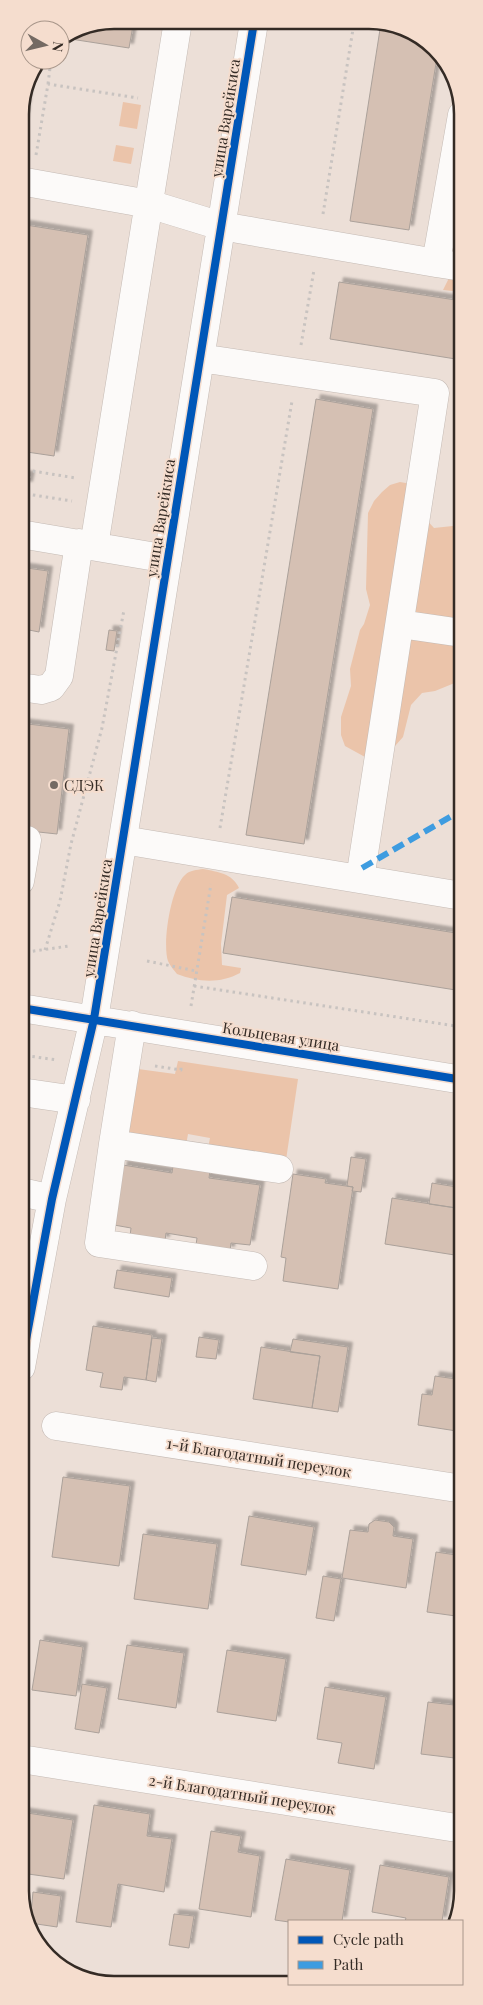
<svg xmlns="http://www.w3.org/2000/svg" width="483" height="2005" viewBox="0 0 483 2005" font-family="'Playfair Display',serif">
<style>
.green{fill:#ebc4aa}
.building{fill:#d5c0b3;stroke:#aba19a;filter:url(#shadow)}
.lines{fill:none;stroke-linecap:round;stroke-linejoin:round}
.minor-casing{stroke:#c4bab4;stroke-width:29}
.path{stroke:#c8c3c0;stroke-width:3;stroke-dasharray:2.5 4;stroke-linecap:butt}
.minor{stroke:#fcfaf9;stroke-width:28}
.quiet{stroke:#3e9ce0;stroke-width:6;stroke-dasharray:12 6;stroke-linecap:butt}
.cycleway-casing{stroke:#f5ddce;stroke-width:11}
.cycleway{stroke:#0057b8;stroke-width:8}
.poi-dot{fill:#746a63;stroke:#f5ddce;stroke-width:2}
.labels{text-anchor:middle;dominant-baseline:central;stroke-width:4;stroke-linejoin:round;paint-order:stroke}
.street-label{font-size:15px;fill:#342b25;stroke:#f5ddce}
.poi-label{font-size:15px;fill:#342b25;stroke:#f5ddce;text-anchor:start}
.rim{fill:none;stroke:#342b25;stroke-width:2.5}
</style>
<defs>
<filter id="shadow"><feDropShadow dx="4.5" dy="-4.5" stdDeviation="1" flood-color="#0004"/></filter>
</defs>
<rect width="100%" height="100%" fill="#ecdfd7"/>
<path class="green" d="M123 102 141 105 137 129 119 126Z
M116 145 134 148 131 164 113 161Z
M462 252V292L443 290Z
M400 482 411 484 423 516 434 528 462 525V680L435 691 422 693 411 705 403 737 395 746 365 757 345 746 341 735V717L351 686 350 669 360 630 364 624 370 605 366 589 368 513 374 501 382 492 390 485Z
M203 869C218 872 232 873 239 888L227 895 221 944 222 965 241 968 240 973C220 984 197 982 177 974 174 970 170 966 168 961 162 943 171 887 185 875 190 870 197 870 203 869Z
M178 1061 298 1079 286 1160 208 1148 210 1138 188 1134 186 1145 129 1135 121 1121 138 1069 175 1074Z"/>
<path class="building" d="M114 20H134L129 48 64 38 78 27Z
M381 23H393L438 51 409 230 350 221Z
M28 91 24 121 20 120V108Z
M20 224 88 235 54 456 20 451Z
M339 282 462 301V360L330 339Z
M316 399 373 409 304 844 246 835Z
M20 475 30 476 28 486 20 485Z
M20 567 48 571 39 632 24 629 23 635H20Z
M109 630 117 631 114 651 106 650Z
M20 723 69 729 57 834 20 830Z
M232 897 462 934V991L223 953Z
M351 1157 366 1159 361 1192 352 1191 353 1187 347 1186Z
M123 1165 172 1173 173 1166 210 1171 209 1178 260 1185 250 1245 231 1243 230 1251 196 1245 197 1238 166 1233 165 1241 130 1236 131 1228 114 1225Z
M293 1174 326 1179 325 1183 353 1187 338 1289 283 1281 286 1258 281 1257Z
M432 1183 463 1188V1209L429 1204Z
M392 1198 463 1209V1241L461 1256 385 1244Z
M117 1270 172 1278 169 1297 114 1288Z
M93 1326 152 1335 146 1380 124 1377 122 1390 100 1387 103 1373 86 1370Z
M199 1337 219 1340 216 1359 196 1357Z
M152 1338 162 1339 156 1382 146 1380Z
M293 1339 348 1347 338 1412 312 1408 320 1356 290 1352Z
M261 1347 320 1356 312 1408 253 1399Z
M435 1376 463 1380V1432L418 1425 422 1394 432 1395Z
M63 1477 130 1486 119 1566 52 1557Z
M249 1516 314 1527 306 1575 241 1565Z
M375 1520 389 1522 394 1527 393 1536 413 1539 406 1588 342 1578 350 1530 368 1532 369 1524Z
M143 1534 217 1544 208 1609 134 1599Z
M436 1552 463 1556V1617L427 1612Z
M323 1576 341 1579 334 1621 316 1618Z
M40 1640 83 1647 76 1696 32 1690Z
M127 1645 184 1653 176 1708 118 1699Z
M227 1650 286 1659 276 1721 217 1712Z
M82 1684 107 1688 99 1733 75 1729Z
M325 1687 386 1697 374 1769 338 1763 342 1743 317 1739Z
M428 1702 463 1706V1759L421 1754Z
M94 1805 150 1814 147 1836 172 1839 164 1892 118 1884 111 1927 76 1922Z
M21 1812 73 1820 64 1879 21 1873Z
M211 1831 241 1836 238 1852 260 1856 251 1917 199 1909Z
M286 1859 350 1870 342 1921 289 1922 275 1920Z
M380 1865 449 1877 442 1921H405L406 1918 372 1912Z
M33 1892 61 1896 57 1927 30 1923Z
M174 1914 194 1916 189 1948 169 1945Z"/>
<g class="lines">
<g class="minor-casing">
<path id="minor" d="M462 115 436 263 462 267
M20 181 149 204 221 226 436 263
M200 358 435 393 360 879
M20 534 168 559
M94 546 178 21
M400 624 462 633
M20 687 41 690 51 687 59 676 79 543
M123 840 462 896
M20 881 27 840
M21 1008 463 1080
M132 1025 113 1144 279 1169
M21 1092 76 1100
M113 1144 99 1243 253 1266
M21 1192 52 1199
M21 1367 52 1199 94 1019 254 22
M56 1426 463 1489
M21 1759 463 1829"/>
</g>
<path class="path" d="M48 84 51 60
M36 155 48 84 138 98
M323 214 354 23
M301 345 314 270
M20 469 76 478
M20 493 72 501
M220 828 292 401
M45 950 60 901 71 844 102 728 124 610
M20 953 69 946
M147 961 196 971
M194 986 462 1027
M191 1006 211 884
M21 1064 22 1055 57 1060
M155 1066 181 1070V1064"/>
<use href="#minor" class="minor"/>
<path class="quiet" d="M362 868 462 810"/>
<g class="cycleway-casing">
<path id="cycleway" d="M21 1008 463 1080
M21 1367 52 1199 94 1019 254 22"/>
</g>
<use href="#cycleway" class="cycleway"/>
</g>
<circle class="poi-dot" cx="54" cy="785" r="5"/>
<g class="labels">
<g class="street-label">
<text transform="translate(225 118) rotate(-81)">улица Варейкиса</text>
<text transform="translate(160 518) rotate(-81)">улица Варейкиса</text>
<text transform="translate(97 918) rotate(-81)">улица Варейкиса</text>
<text transform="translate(281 1036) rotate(9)">Кольцевая улица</text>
<text transform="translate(259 1457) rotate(9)">1-й Благодатный переулок</text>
<text transform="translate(242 1794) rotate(9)">2-й Благодатный переулок</text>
</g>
<g class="poi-label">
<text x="64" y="785">СДЭК</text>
</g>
</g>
<path d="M0 0H483V2005H0ZM114 29H369A85 85 0 0 1 454 114V1891A85 85 0 0 1 369 1976H114A85 85 0 0 1 29 1891V114A85 85 0 0 1 114 29Z" fill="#f5ddce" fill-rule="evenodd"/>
<path class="rim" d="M114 29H369A85 85 0 0 1 454 114V1891A85 85 0 0 1 369 1976H114A85 85 0 0 1 29 1891V114A85 85 0 0 1 114 29Z"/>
<rect x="288" y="1920" width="175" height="65" fill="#f5ddce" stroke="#a8968a"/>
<rect x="298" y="1936" width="25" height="8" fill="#0057b8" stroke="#a8968a"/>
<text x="333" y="1945" font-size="15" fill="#342b25">Cycle path</text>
<rect x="298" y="1961" width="25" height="8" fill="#3e9ce0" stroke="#a8968a"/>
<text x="333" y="1970" font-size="15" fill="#342b25">Path</text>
<g transform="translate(45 45) rotate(98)"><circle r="24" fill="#f5ddce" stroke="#a8968a"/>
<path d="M0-4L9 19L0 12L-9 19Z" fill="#746a63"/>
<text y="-8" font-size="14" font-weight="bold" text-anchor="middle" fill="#342b25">N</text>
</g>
</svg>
